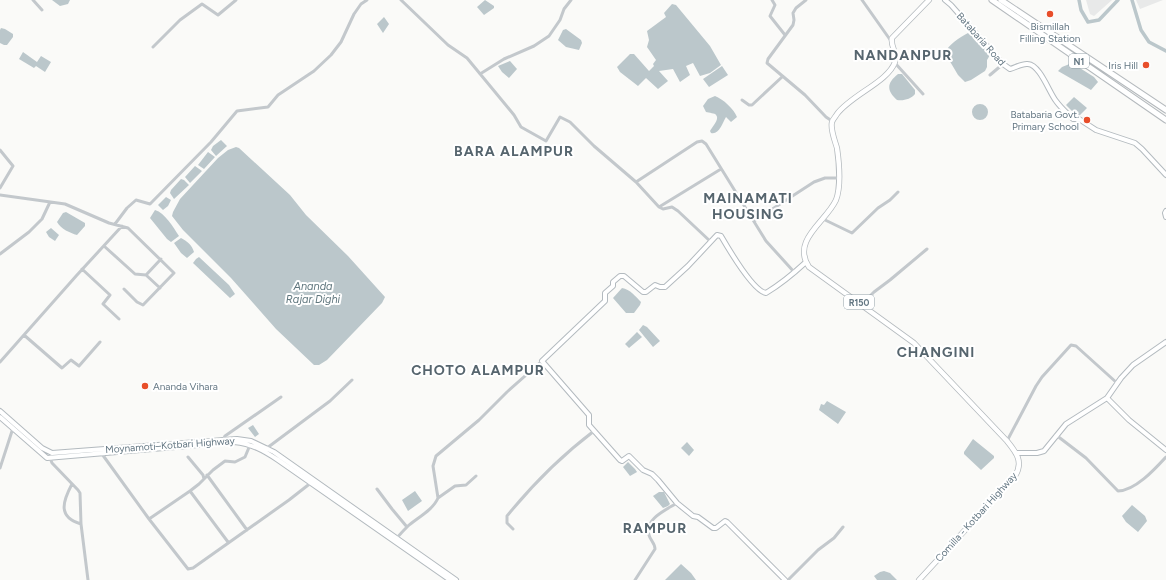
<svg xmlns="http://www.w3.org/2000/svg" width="1166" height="580" viewBox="0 0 1166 580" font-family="Figtree,sans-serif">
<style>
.built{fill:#e8e9e9}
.water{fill:#bbc7cb}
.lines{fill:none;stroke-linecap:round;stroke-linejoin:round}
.canal{stroke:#bbc7cb;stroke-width:3.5}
.secondary-casing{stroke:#b3babf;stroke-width:6}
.primary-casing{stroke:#b4babe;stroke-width:6}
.highway-casing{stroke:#b4b9bd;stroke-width:7}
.street{stroke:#c3c8cc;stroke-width:3}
.secondary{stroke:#fff;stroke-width:4}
.primary{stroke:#fff;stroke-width:4.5}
.highway{stroke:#fff;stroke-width:5}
.poi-dot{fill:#e84e2a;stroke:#fff;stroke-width:1.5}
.labels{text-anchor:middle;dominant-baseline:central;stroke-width:4;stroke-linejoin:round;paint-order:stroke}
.shield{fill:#fff;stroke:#92a0a8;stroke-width:1}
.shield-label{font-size:9px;font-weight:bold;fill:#647783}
.poi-label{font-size:10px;fill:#647783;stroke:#fff;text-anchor:end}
.street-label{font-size:10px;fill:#647783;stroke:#fff}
.water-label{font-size:11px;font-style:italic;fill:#5f767d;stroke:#fff}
.district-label{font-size:14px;font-weight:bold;letter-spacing:1px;fill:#56656e;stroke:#fff}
</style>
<rect width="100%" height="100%" fill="#fafaf8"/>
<path class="built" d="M1086 0H1112L1094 16 1090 14Z
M1136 0H1163L1140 9Z"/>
<path class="water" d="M52 0H70L68 4 60 6Z
M485 0 494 6V8L484 15 477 7Z
M672 4 676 5 710 46 721 65 710 73 700 76 693 63 686 66 690 75 680 82 673 69 659 71 668 81 658 89 646 78 638 86 620 72 617 67 630 54H634L649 71 654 66 653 64 656 60 647 47 649 40 647 31 666 17 664 13Z
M384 17 389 24 383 33 377 24Z
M1 28 5 29 13 34V37L7 45H4L0 43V30Z
M566 29 581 40 582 43 579 50 566 47 558 40 563 30Z
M968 33 974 35 990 55 987 60V67L985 71 971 80 965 82 958 75 945 53C948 45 960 37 968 33Z
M23 52 37 62 41 56 51 62 45 72 36 66 34 68 19 59Z
M510 61 517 69 509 78 502 72 498 66Z
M1072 63 1094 77 1098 82 1091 90 1058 71 1062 67Z
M722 66 728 75 709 87 703 79Z
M898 74H902L915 90V94C911 99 904 101 897 100 886 90 887 83 898 74Z
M715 96C723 99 734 109 737 117L731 122 726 117C722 124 719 135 711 133L710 131C712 127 720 119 716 115 715 113 709 113 706 112L703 106 708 99Z
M1074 97 1087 108 1078 117 1066 105Z
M972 112a8 8 0 1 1 16 0a8 8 0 1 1-16 0Z
M221 140 227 146 216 156 211 150 213 146Z
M236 147 239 148 290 195 306 215 348 256 385 297 382 303 327 360 319 365H314L276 329 231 278 183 230 172 216 173 212 180 199 218 158 228 150Z
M208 152 215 157 204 169 198 165Z
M195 166 202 171 190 183 185 177Z
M181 179 184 180 189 185 174 199 170 193 171 190Z
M166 197 171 200 168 206 163 210 158 205Z
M155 210C165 213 173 227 179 236L171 242 167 239 150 218Z
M66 212 85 223V226L77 235C70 233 61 229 57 222L63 213Z
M51 228 59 235 55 241 49 237 46 232Z
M181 238C187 241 192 245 194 252L187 258 181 253 174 243Z
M199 257 229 285 235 294 230 298 193 263 196 259Z
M622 288C630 289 636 297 641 302L640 305 634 313H626L613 298Z
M643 325 647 327 660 341 653 347 639 330Z
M637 332 642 337 629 348 625 344Z
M827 401 846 412 838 424 819 410 821 404 824 405Z
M253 425 259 434 255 437 248 428Z
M973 439 994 456V458L981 470 964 454V452Z
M687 442 694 450 689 456 681 448Z
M628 462 635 469 637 472 630 476 623 467Z
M415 491 422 501 408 511 402 500Z
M659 492H664L670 504 668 506 663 508 653 496Z
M1132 505 1145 516 1147 521 1138 532 1126 522 1122 516Z
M681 564 691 573 696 580H665Z
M884 571 890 573 897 580H877L874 576 880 572Z"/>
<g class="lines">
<path class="canal" d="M1079 0 1081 10 1088 22 1099 20 1118 0
M1132 0 1141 30 1149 42 1166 51"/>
<g class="secondary-casing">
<path id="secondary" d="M945 0 951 5 1003 64 1010 69C1015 68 1022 63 1028 64 1040 65 1049 92 1056 101 1061 108 1067 113 1073 119H1079L1096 130 1135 143 1142 149 1166 175
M1166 211 1165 213 1166 217
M1107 398 1129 420 1166 450
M0 411 42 448 52 453 237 439 251 441 274 452 456 580
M0 417 47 458 234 442C252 444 263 450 278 460L450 580
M1016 453H1037L1044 451 1066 424 1107 398 1121 378 1133 365 1166 342
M785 580 727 522 725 521 716 528H713L698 517 693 516 677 503 658 480 652 474 643 470 629 456 622 461 620 460 589 425V415L542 361 605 301V293L613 286V282L620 276H624L643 292H646L655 285 660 287H665L688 266 717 235 721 236C728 248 753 291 766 293 781 284 793 274 806 262"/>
</g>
<g class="primary-casing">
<path id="primary" d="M919 580 1015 476C1024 462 1016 452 1007 441L914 343 809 267C791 240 826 222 836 200 841 187 839 162 837 148 835 141 830 129 832 122 833 119 836 116 837 114 851 95 888 82 895 62 898 53 890 46 892 38L929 0"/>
</g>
<g class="highway-casing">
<path id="highway" d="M992 0 1166 120
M1001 0 1166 110"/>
</g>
<path class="street" d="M33 0 42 10
M401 0 448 45 467 58 514 115 521 127 546 141 560 117 570 122 594 146 636 182
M772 0 775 5 770 16 785 35
M806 0 796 8 793 13 794 20 793 25 768 59 767 63 805 95 826 117 832 121
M862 0 891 41
M153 47 180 20 202 4 218 15 236 0
M895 63 923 94
M480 74 504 59 534 46 549 36 560 20 564 9 571 0
M990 75 1003 64
M742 100 749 105H752L782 77
M0 150 13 166 0 188
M0 195 65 204 109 223 128 228 174 273 143 305 137 302 124 289
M659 207 721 169
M823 219 852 233 878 208 890 200 898 192
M754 221 814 182 825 178H839
M115 224 127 208 136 200 150 204 211 142 237 111 268 107 278 95 314 71 331 55 341 42 354 14 361 4 367 0
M711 242 678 211 672 207 663 209 659 207 636 182 697 142 702 141 706 144 766 241 795 273
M104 246 135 274 146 275
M0 254 29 232 42 219 50 202
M82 269 110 295 103 304 119 319
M160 288 146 275 161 259
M862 304 874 292 890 280 927 249
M24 335 62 368 71 360 79 366 100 342
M0 362 77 275 122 226
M1056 435 1086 458 1118 491C1135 491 1155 469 1166 457
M1007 441 1036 386 1042 377 1071 345 1076 346 1117 383
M222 442 225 436 281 397
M267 448 330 401 352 380
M102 452V454L149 519 188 569 193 568 289 500 312 482
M51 456 50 458 52 463 78 490 80 493 81 524 88 580
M188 457 203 475 204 479
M0 468 13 428
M207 475 247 530
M72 484C63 501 57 517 81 524
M377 489 392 509 407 527
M190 491 228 542
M438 498 455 486 466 485 476 476
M149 519 190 491 199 484 213 470 225 461 235 462 245 457 250 445
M513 529 507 523V516C533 484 561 456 594 431
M397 538C400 534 404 530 408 526 417 518 433 510 438 498L433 466 436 456 479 420 507 392 542 361
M635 580 655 549C655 543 650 540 649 535 644 519 666 510 677 503
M788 580 818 550 834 538 843 527"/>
<use href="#secondary" class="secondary"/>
<use href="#primary" class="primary"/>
<use href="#highway" class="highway"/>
</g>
<g class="poi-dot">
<circle cx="1050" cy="14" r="4"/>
<circle cx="1146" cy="65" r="4"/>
<circle cx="1087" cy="120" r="4"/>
<circle cx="145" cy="386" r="4"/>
</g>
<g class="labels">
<g class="shield">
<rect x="1069" y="54" width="20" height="14" rx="3"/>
<rect x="844" y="295" width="30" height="14" rx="3"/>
</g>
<g class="shield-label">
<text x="1079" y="61">N1</text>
<text x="859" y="302">R150</text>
</g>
<g class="poi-label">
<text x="1050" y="26" text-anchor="middle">Bismillah<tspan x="1050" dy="12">Filling Station</tspan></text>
<text x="1138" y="65">Iris Hill</text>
<text x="1079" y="114">Batabaria Govt.<tspan x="1079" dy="12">Primary School</tspan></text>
<text x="153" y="386" text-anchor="start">Ananda Vihara</text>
</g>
<g class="street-label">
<text transform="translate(981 39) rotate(48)">Batabaria Road</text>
<text transform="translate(170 445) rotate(-4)">Moynamoti–Kotbari Highway</text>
<text transform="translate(976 517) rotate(-48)">Comilla - Kotbari Highway</text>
</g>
<g class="water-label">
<text x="313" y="286">Ananda<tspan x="313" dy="13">Rajar Dighi</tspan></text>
</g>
<g class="district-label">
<text x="903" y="55">NANDANPUR</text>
<text x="514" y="151">BARA ALAMPUR</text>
<text x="748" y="198">MAINAMATI<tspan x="748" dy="16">HOUSING</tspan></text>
<text x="936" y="352">CHANGINI</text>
<text x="478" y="370">CHOTO ALAMPUR</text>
<text x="655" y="528">RAMPUR</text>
</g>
</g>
</svg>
